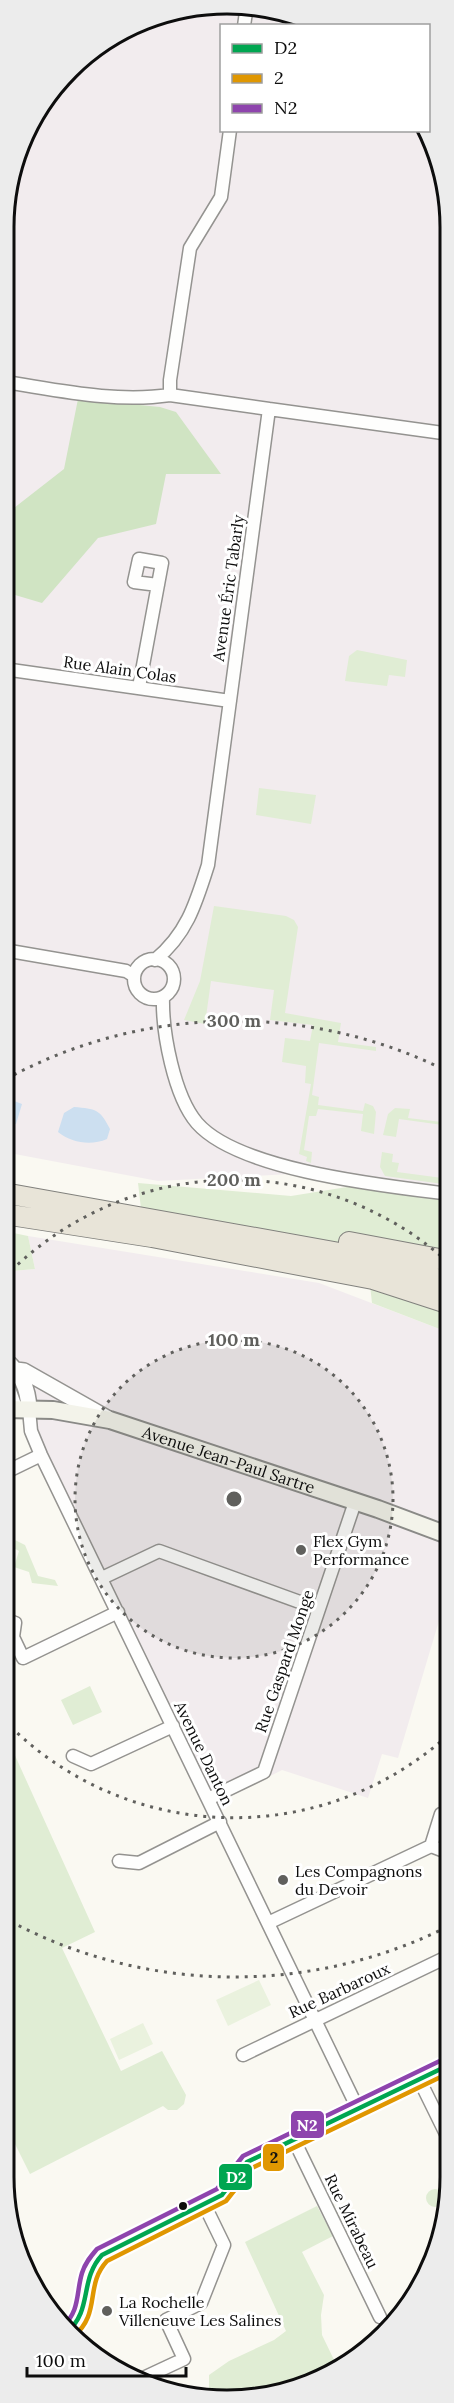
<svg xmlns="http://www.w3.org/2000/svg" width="454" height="2403" viewBox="0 0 454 2403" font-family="Lora,serif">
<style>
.industrial{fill:#f2ecee}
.green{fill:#e0edd4}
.forest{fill:#d0e4c3}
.pitch{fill:#eaf2de}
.water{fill:#ccdff0}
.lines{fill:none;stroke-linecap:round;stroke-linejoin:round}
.minor-casing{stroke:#949390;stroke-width:15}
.tertiary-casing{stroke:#949390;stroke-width:18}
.secondary-casing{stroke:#8a8a87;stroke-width:20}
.trunk-casing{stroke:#81817d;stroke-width:22}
.minor{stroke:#fefefd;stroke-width:12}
.tertiary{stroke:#fefefd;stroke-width:15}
.secondary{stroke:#f3f3ea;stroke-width:16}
.trunk{stroke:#e8e4d8;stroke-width:20}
.bus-1-casing{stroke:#fff;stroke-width:9}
.bus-2-casing{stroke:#fff;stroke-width:9}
.bus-3-casing{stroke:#fff;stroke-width:9}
.bus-1{stroke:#00a651;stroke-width:4.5}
.bus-2{stroke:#e09701;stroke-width:4.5}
.bus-3{stroke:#8e44ad;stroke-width:4.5}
.ring{fill:none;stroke:#60605d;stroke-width:3;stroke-dasharray:3 6}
.poi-dot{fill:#60605d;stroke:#fff;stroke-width:2}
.bus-dot{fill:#0d0d0d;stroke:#fff;stroke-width:2}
.labels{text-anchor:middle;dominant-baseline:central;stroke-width:6;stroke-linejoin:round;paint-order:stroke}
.street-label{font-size:16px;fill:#0d0d0d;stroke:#fff}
.poi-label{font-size:16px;fill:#0d0d0d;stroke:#fff;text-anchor:start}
.rim{fill:none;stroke:#0d0d0d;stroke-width:3}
.centre{fill:#60605d;stroke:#fff;stroke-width:3}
.ring-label{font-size:18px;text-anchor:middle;font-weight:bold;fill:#60605d;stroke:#fff;stroke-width:6;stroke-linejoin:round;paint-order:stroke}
.line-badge{stroke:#fff;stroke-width:2}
.badge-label{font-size:16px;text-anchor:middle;font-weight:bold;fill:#fff}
.pale-badge-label{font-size:16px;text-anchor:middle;font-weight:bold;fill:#111}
</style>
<rect width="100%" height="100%" fill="#faf9f2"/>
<path class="industrial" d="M256 5 324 25 222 26V130L427 131 434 141 450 212V1194L308 1173 158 1181 4 1152 5 198 33 115 90 50 169 11Z
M28 1236 319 1283 450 1333V1584L398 1758 382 1754 368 1798 282 1770 212 1806 14 1400H4V1345L13 1336 12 1271 35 1269Z"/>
<path class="green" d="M357 650 407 660 405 677 389 675 387 686 345 681 349 656Z
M259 788 316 795 311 824 256 815Z
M214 906 286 916 294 920 298 927 285 1013 341 1023 338 1042 376 1047V1051L319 1043 312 1095 319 1097 318 1105 363 1111 365 1103 373 1106 376 1112 374 1134 361 1131 363 1114 318 1109 316 1116H309L304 1150 312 1152 311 1163 306 1161 307 1157 299 1154 311 1084 305 1083 306 1066 282 1062 285 1038 310 1041 313 1025 270 1020 274 990 211 981 205 1024 184 1020 200 981Z
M395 1108 410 1109 408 1118 450 1123V1126L399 1119 396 1137 383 1135 388 1114Z
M382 1152 393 1154 392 1162 399 1163 397 1172 450 1179V1185L385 1176 380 1167Z
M138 1183 291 1196 372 1183 450 1194V1333L372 1303 367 1258 142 1217Z
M4 1231 28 1236 35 1269 12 1271 13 1337 4 1345Z
M8 1517 11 1523 5 1535 25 1545 38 1576 55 1580 58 1586 32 1583 29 1572 14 1567 19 1551 4 1543V1520Z
M90 1686 102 1712 73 1725 61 1700Z
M3 1729 95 1932 62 1948 121 2071 162 2051 186 2095 184 2104 177 2110H168L163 2106 30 2174 3 2120Z
M426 2198a9 9 0 1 1 18 0a9 9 0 1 1-18 0Z
M317 2206 333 2236 302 2252 324 2295 321 2315 322 2335 337 2366 299 2388 213 2400 199 2396 209 2391V2375L229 2361 274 2340 286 2331 245 2242Z"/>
<path class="forest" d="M78 399 160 407 176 412 221 474H166L156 524 98 538 42 603 5 592V515L64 469Z"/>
<path class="pitch" d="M259 1980 271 2005 228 2026 216 2000Z
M143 2023 153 2044 119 2060 110 2039Z"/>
<path class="water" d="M4 1097 22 1104 16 1124 4 1127Z
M74 1107C96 1109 100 1109 110 1129L107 1139C91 1146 72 1143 58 1132L64 1113Z"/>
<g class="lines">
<g class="minor-casing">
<path id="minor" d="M244 26 247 5
M5 382C58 390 115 403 170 395L269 409
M170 395V380L190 248 221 197 230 130
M4 669 230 701
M139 687 162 563 139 559 134 582 158 585
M4 950 126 971 134 976
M134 979a20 20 0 1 1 40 0a20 20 0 1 1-40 0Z
M155 960C187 934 196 903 208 865L269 409 450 434
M163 997C162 1032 174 1096 197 1123 239 1171 386 1186 450 1194
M29 1409 31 1431 41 1455 358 2109
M4 1473 41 1455
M102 1578 159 1551 319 1609
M4 1619 15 1623 13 1637 23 1658 118 1612
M73 1756 91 1764 173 1726
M208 1799 264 1772 355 1502
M431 1846 441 1814 449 1817
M119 1861 139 1863 220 1822
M268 1923 431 1846 449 1853
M243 2055 449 1956
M419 2079 449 2140
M294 2140 380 2317
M139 2380 184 2359 166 2320 201 2303 224 2245 204 2204"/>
</g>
<g class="tertiary-casing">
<path id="tertiary" d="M4 1359C21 1373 28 1387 29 1409
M16 1370 24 1371 107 1418
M4 1379 15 1409
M67 2332C98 2313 74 2278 102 2255L222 2195 247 2162 449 2065"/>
</g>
<g class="secondary-casing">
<g id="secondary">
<path id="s1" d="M4 1409 53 1410 110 1420 378 1509 450 1536"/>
</g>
</g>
<g class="trunk-casing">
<path id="trunk" d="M4 1193 367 1258 450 1283
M4 1214 152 1237 373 1279 450 1304
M349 1242 450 1261"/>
</g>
<use href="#minor" class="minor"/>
<use href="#tertiary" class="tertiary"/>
<use href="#secondary" class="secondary"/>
<use href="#trunk" class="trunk"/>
<g class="bus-1-casing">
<path id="bus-1" d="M67 2332C93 2310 79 2280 102 2255L222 2195 247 2162 449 2065"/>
</g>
<g class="bus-2-casing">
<path id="bus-2" d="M73 2337C102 2313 84 2286 107 2261L226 2201 252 2168 449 2073"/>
</g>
<g class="bus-3-casing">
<path id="bus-3" d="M63 2326C80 2311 76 2293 82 2273 85 2263 91 2256 97 2249L217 2189 243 2156 446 2058"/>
</g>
<use href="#bus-1" class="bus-1"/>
<use href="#bus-2" class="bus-2"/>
<use href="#bus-3" class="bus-3"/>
</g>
<circle cx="234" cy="1499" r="159" fill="#60605d" fill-opacity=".12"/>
<g class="ring">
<circle cx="234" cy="1499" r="159"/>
<path d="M447 1736A319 319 0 0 1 5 1721M5 1277A319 319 0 0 1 450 1264"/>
<path d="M447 1927A478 478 0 0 1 6 1919M6 1079A478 478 0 0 1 447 1071"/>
</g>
<g class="poi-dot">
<circle cx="301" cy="1550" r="6"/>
<circle cx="283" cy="1880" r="6"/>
<circle cx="107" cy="2311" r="6"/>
</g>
<circle class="bus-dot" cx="183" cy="2206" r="5"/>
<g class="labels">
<g class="street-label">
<text transform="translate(228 588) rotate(-82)">Avenue Éric Tabarly</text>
<text transform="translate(120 669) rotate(8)">Rue Alain Colas</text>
<text stroke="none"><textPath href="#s1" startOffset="232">Avenue Jean-Paul Sartre</textPath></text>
<text transform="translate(284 1661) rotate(-71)">Rue Gaspard Monge</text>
<text transform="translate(204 1753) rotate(64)">Avenue Danton</text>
<text transform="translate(339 1990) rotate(-25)">Rue Barbaroux</text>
<text transform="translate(352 2221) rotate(64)">Rue Mirabeau</text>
</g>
<g class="poi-label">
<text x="313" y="1541">Flex Gym<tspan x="313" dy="18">Performance</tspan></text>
<text x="295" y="1871">Les Compagnons<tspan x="295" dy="18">du Devoir</tspan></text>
<text x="119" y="2302">La Rochelle<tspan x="119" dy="18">Villeneuve Les Salines</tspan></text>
</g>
</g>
<path d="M0 0H454V2403H0ZM227 14H227A213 213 0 0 1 440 227V2177A213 213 0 0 1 227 2390H227A213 213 0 0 1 14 2177V227A213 213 0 0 1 227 14Z" fill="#ececec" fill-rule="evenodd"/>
<path class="rim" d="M227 14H227A213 213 0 0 1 440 227V2177A213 213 0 0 1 227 2390H227A213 213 0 0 1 14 2177V227A213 213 0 0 1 227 14Z"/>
<circle cx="234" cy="1499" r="9" class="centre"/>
<g class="ring-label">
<text x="234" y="1027">300 m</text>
<text x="234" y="1186">200 m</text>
<text x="234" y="1346">100 m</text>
</g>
<g class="line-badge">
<rect x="290" y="2110" width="35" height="29" rx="6" fill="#8e44ad"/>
<rect x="262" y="2143" width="23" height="29" rx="6" fill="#e09701"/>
<rect x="218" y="2163" width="35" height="28" rx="6" fill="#00a651"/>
</g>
<g class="badge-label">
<text x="307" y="2131">N2</text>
<text x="236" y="2183">D2</text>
</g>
<g class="pale-badge-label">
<text x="274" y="2163">2</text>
</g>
<rect x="220" y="24" width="210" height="108" fill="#ffffff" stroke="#9e9e9e" stroke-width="1.5"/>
<rect x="232" y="44" width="30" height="9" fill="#00a651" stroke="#9e9e9e" stroke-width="1.5"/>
<text x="274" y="54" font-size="18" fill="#0d0d0d">D2</text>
<rect x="232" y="74" width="30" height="9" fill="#e09701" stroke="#9e9e9e" stroke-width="1.5"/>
<text x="274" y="84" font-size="18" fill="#0d0d0d">2</text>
<rect x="232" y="104" width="30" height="9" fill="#8e44ad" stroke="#9e9e9e" stroke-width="1.5"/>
<text x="274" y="114" font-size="18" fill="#0d0d0d">N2</text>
<path d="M27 2367v9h159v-9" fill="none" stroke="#0d0d0d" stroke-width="3"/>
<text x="36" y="2367" font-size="18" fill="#0d0d0d" stroke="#ffffff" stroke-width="4.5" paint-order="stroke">100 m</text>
</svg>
